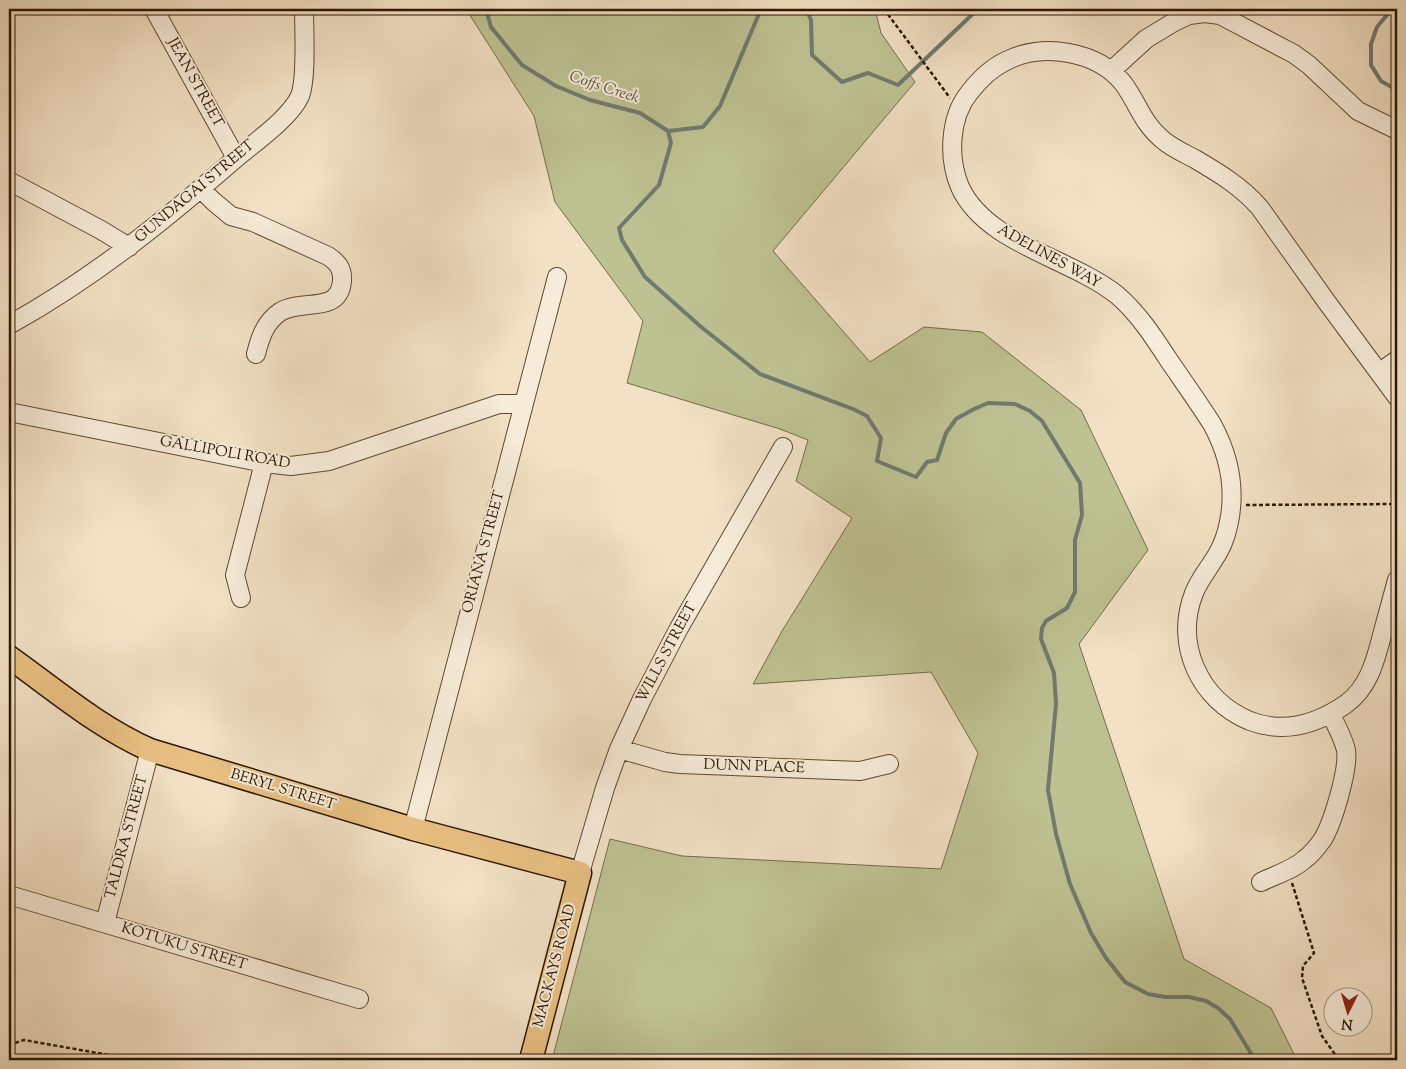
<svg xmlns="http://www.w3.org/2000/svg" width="1406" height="1069" viewBox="0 0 1406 1069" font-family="'Sorts Mill Goudy',serif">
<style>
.green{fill:#bec292;stroke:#766c49}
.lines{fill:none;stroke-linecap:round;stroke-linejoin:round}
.stream{stroke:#707a6f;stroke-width:4}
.minor-casing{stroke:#5f4a31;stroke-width:20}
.major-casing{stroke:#2e1700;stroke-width:25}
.path{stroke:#2e1700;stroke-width:2.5;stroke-dasharray:4 2.5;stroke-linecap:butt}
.minor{stroke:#f7ecd9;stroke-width:18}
.major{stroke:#e9c082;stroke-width:22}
.labels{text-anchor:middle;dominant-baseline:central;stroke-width:4;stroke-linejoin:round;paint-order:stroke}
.street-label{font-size:15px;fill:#2e1700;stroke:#f7ecd9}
.water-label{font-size:16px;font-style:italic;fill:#545141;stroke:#f7ecd9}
</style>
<rect width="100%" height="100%" fill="#f2e1c5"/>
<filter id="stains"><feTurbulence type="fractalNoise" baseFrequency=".004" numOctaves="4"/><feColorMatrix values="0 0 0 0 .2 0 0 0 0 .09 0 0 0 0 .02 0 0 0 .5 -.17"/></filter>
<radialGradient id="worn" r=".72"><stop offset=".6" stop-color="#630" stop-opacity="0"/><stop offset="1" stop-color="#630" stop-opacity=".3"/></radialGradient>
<path class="green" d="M466 9H875L881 33 915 82 773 251 870 362 924 327 982 332 1081 410 1148 550 1079 644 1184 959 1271 1008 1297 1060H552L610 839 682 856 941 869 978 753 931 672 753 684 782 631 852 518 796 481 808 440 780 429 627 383 643 321 555 202 534 116Z"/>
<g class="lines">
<path class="stream" d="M486 9 491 27 522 65 556 86 590 100 640 113 668 131 703 127 720 106 761 9
M806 9 811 20 812 55 842 82 868 73 898 85 978 9
M1392 9 1377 27 1371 44V65L1381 81 1397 90
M668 131 671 143 659 185 619 228 622 240 645 277 700 326 760 374 853 409 867 416 881 438 877 461 916 477 927 462 937 460 946 433 956 419 974 409 988 403 1015 404 1030 411 1042 421 1080 483 1082 515 1075 540V592L1067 608 1046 621 1042 628 1041 639 1054 673 1056 704 1048 790 1056 834 1070 884 1091 933 1106 958 1125 982 1148 994 1165 997H1189L1206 1001 1218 1008 1230 1019 1255 1060"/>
<g class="minor-casing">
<path id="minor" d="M154 9 236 158
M1111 71 1146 39 1174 22 1189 15 1205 13 1220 15 1294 54 1309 65 1358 111 1397 130
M9 181 101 230 129 247
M201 189 213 201 231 216 253 222 328 256C337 262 343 268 342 281 339 315 302 298 280 312 265 322 260 338 256 354
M9 325C92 279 164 221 235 159 254 143 290 118 300 96 307 78 304 30 304 9
M1380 372 1397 360
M1397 397 1326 301 1260 208C1242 187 1219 173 1195 159 1184 153 1172 148 1163 140 1142 123 1138 103 1123 83 1097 51 1042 42 1006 61 991 68 979 80 969 93 949 118 948 159 960 187 986 244 1071 258 1117 295 1138 313 1153 336 1168 359 1183 381 1198 402 1212 424 1229 455 1236 487 1229 522 1227 532 1224 542 1219 551 1211 566 1200 578 1194 593 1174 644 1199 700 1250 721 1284 734 1317 724 1346 704 1372 685 1377 653 1385 624 1389 609 1393 595 1397 580
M9 412 264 463 291 466 329 461 499 404H524
M241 598 235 575 264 463
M619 749 665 762 680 764 860 771 889 764
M413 829 557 277
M580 873 605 788 619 749 642 699 679 628 783 447
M1261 882C1275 875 1293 870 1305 859 1312 854 1318 846 1323 839 1333 822 1349 769 1346 750 1343 737 1336 726 1331 714
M9 895 359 999
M105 923 150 750"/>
</g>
<g class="major-casing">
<path id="major" d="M9 657C54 689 98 727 150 750L413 829 580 873 531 1060"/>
</g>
<path class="path" d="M884 9 950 98
M1246 505 1397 504
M1292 883 1314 953 1303 966 1302 978 1322 1036 1339 1060
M9 1045 24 1040 137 1060"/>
<use href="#minor" class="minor"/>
<use href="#major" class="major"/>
</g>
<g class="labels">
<g class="street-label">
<text transform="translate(195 83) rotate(61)">JEAN STREET</text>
<text transform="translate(195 192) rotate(-40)">GUNDAGAI STREET</text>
<text transform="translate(1049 257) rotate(29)">ADELINES WAY</text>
<text transform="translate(225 453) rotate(10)">GALLIPOLI ROAD</text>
<text transform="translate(484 552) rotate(-75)">ORIANA STREET</text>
<text transform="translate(667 653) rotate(-62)">WILLS STREET</text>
<text transform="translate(754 767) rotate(2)">DUNN PLACE</text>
<text transform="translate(283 790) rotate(17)">BERYL STREET</text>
<text transform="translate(127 837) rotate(-75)">TALDRA STREET</text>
<text transform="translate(184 947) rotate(17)">KOTUKU STREET</text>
<text transform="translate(555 966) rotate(-75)">MACKAYS ROAD</text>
</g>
<g class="water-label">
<text transform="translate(604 88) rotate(18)">Coffs Creek</text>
</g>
</g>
<rect width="1406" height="1069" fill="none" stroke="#f2e1c5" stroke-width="30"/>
<rect x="10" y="10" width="1386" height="1049" fill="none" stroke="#2e1700" stroke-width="2.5"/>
<rect x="15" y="15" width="1376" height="1039" fill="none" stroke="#2e1700"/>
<g transform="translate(1348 1012) rotate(185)"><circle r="24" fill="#f7ecd9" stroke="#a79782"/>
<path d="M0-4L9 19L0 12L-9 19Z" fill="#8f2418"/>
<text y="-8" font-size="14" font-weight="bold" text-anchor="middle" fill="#2e1700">N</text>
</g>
<rect width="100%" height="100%" filter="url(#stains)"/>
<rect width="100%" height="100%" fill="url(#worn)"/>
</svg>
